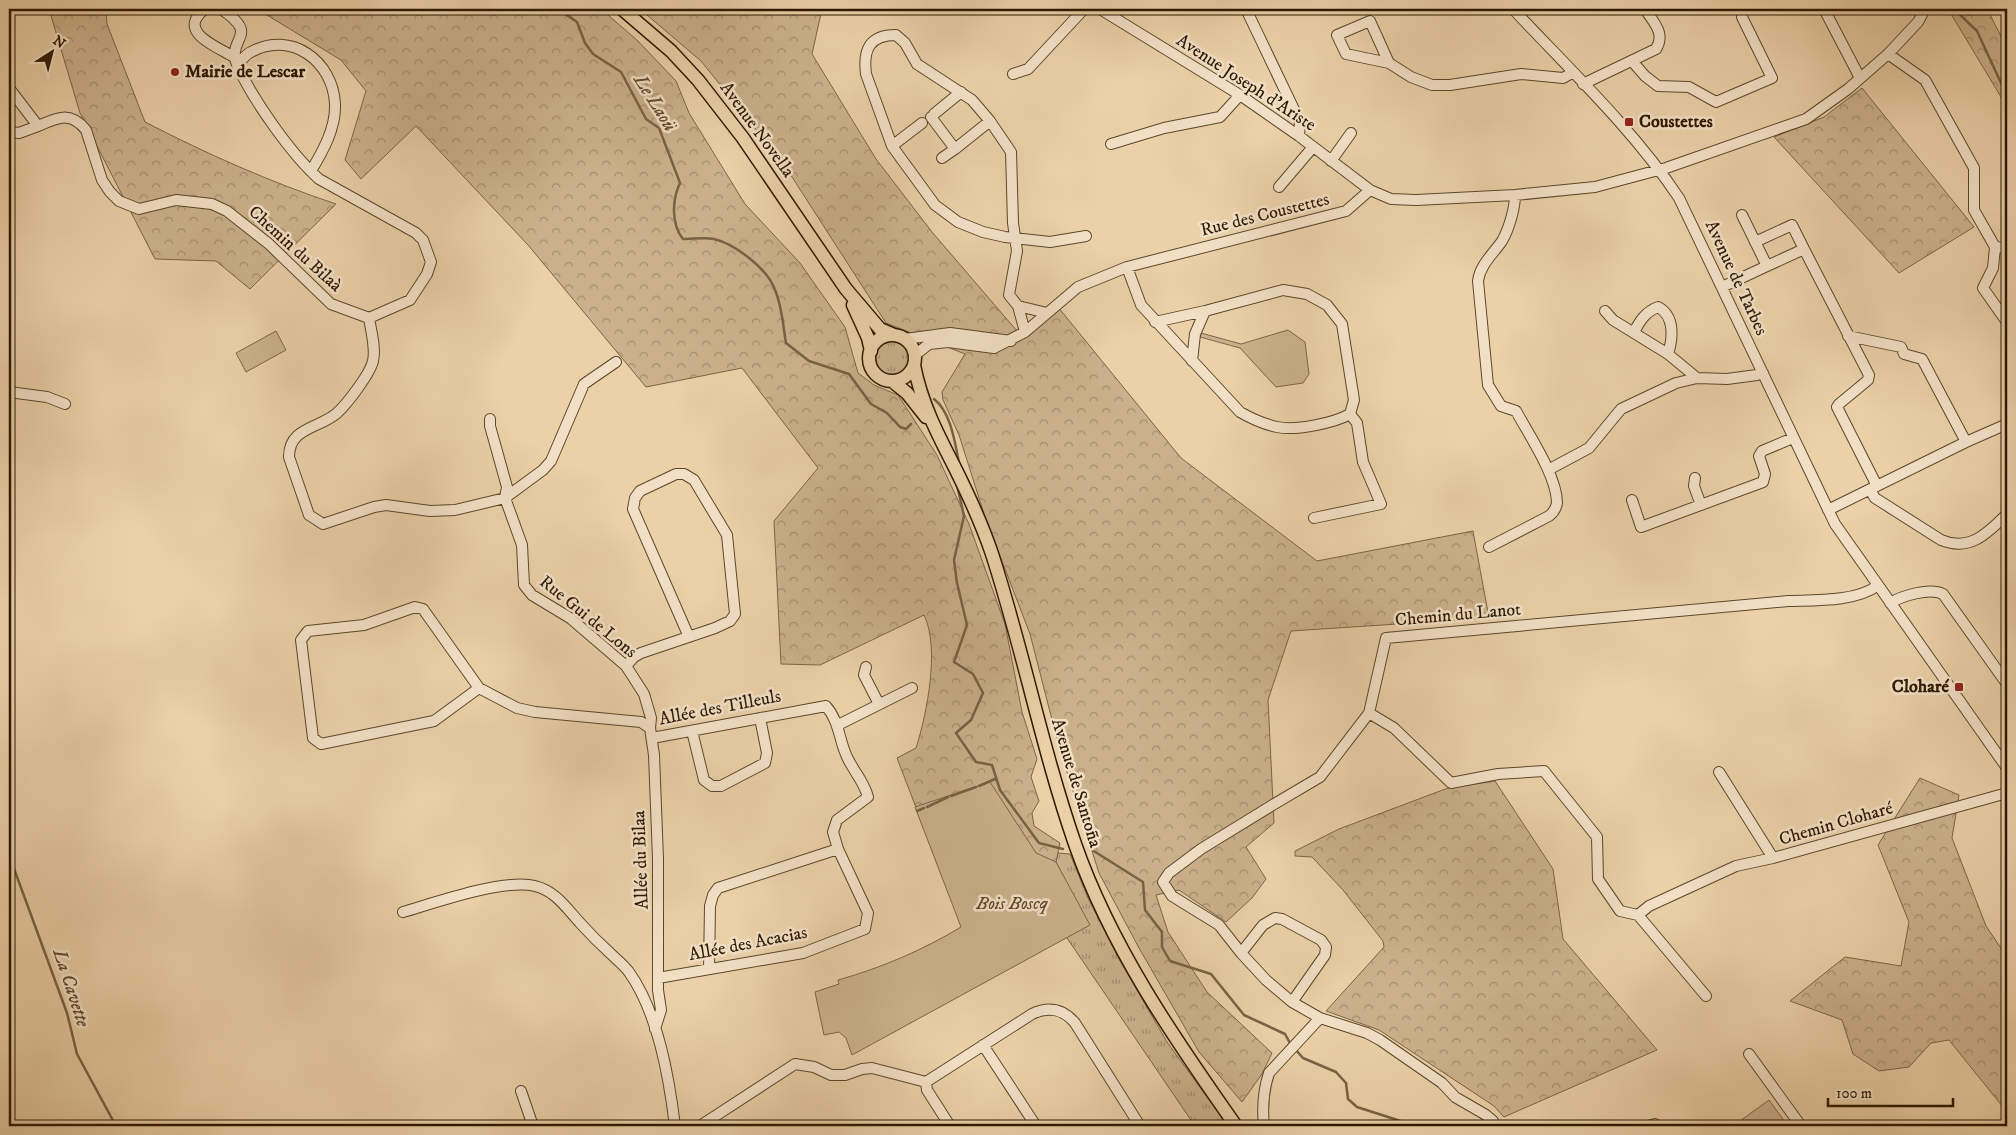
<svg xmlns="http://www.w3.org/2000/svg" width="2016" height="1135" viewBox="0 0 2016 1135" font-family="'IM FELL DW Pica',serif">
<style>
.grass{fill:url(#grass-tufts);stroke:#7c6546}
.forest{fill:url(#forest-crowns);stroke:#7c6546}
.park{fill:#cbb18b;stroke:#7c6546}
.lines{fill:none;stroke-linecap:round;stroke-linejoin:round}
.stream{stroke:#786243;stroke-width:2.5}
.minor-casing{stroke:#5c472a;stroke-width:12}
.major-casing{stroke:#2d1900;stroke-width:15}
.minor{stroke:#f2e0c6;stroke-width:10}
.major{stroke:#ebd0a8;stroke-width:12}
.poi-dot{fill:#8f2418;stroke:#f2e0c6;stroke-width:2}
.labels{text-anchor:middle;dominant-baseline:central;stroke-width:5;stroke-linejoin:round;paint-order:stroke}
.poi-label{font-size:18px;font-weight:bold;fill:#2d1900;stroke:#f2e0c6;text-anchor:start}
.street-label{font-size:18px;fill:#2d1900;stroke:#f2e0c6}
.park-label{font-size:18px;font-style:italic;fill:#5c472a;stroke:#f2e0c6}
.water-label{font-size:19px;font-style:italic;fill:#5f492c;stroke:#f2e0c6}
</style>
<defs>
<pattern id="grass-tufts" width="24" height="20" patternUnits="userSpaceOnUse" patternTransform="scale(1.25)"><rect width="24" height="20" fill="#cbb18b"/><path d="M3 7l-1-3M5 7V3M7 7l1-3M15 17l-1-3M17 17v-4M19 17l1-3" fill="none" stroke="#a58f6f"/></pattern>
<pattern id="forest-crowns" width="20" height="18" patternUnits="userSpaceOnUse" patternTransform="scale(1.25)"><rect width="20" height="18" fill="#cbb18b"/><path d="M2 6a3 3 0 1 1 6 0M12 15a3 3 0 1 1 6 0" fill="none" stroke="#a58f6f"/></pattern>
</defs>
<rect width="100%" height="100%" fill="#ebd0a8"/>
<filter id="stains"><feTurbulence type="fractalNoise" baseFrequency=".004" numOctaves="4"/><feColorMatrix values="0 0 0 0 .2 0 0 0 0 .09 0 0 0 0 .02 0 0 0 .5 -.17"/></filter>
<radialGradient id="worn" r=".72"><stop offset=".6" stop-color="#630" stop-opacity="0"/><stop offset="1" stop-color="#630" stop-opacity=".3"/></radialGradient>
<path class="grass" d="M875 358a17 17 0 1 1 34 0a17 17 0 1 1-34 0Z
M1058 853 1070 854 1088 898 1119 959 1167 1042 1228 1126H1215L1211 1121 1202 1126H1195L1067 938 1063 931 1056 862Z"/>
<path class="forest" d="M49 9H106L107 24 145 122C207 154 270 182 336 204L250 289 216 261 155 259 80 113Z
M257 9H601L638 41 676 81 689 113 745 204 800 263 845 327 858 373 874 385 898 395 937 455 969 524 1005 624 1022 712 1037 759 1031 777 1039 801 1032 813 1034 826 1060 843 1056 862 1085 919 848 986 938 941 962 927 897 758 916 748C927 714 940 647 924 615L820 665 781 664 774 521 818 468 742 368 646 387 528 245 416 126 361 179 345 160 366 91 341 60Z
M640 9H822L812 54 876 159 932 232 1023 338 1058 307 1181 458 1317 561 1473 531 1489 618 1291 631 1268 700 1274 823 1246 847 1266 879 1252 898 1226 922 1179 890 1156 895 1168 932 1207 992 1272 1053 1262 1074 1242 1102 1199 1052 1139 948 1099 873 1059 747 1030 634 985 517 959 435 943 400 942 392 965 354 886 323 783 163 701 61Z
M1948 9H1987L2007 48V107Z
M1862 88 1974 227 1899 273 1774 137 1824 117Z
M1920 778 1959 795 1952 838 1986 926 2007 957V1112L1949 1040 1931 1043 1909 1067 1879 1071 1853 1054 1842 1020 1790 1001 1845 957 1901 966 1909 922 1878 845Z
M1495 781 1553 869 1563 939 1657 1050 1504 1117 1494 1106 1379 1030 1326 1011 1384 947 1383 941 1343 890 1312 857 1295 856V851L1339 829 1448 788Z"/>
<path class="park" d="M1288 330 1305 342 1309 374 1303 383 1276 387 1240 348 1200 337 1201 333 1241 344Z
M276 331 286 350 246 372 236 353Z
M990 782 1036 853 1056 862 1090 925 852 1055 846 1038 839 1032 824 1035 815 992 839 984 838 980C881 968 923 950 961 927L915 807Z
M1769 1100 1783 1119 1773 1126H1733Z"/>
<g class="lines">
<path class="stream" d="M558 9 577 22 585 43 593 54 621 72 646 119 659 128 680 183C672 200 671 224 683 239 693 239 705 237 714 239 735 244 768 269 775 290 782 306 783 326 786 343L809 361 849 374 871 404 887 413 900 427 906 429 911 424
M1954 9 1977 31 2007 96
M934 399C951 412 955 443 959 463
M957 485 964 516 954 560 957 583 967 625 954 662 973 674 983 693 971 720 956 733 976 762 992 765 1000 790 1039 843 1063 849
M979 786 995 779
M951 796 976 787
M927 807 948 797
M917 811 924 808
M1089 848 1143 882 1145 910 1162 932V947L1170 961 1211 974 1244 1015 1285 1034 1291 1045
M9 855 67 1013 77 1054 116 1126
M1295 1049 1303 1058 1336 1072 1346 1083 1348 1099 1357 1107 1416 1126"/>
<g class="minor-casing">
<path id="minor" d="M205 9C175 32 218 47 234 57
M1100 9 1240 95 1299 136 1370 190 1391 199 1416 200 1515 195 1595 187 1666 168 1806 119 1848 89 1888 54 1918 22 1925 9
M1246 9 1300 122 1299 136
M1513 9C1570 70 1633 129 1679 198L1835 524 2007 768
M1824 9 1860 78
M1888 54 1925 80 1974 168V210L1995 247 1993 268 1983 288 2007 322
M1632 61 1645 76 1658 86 1689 87 1716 102 1772 78 1742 17
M1389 63 1370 21 1337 35 1346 54 1389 63 1411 77 1432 85H1450L1521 74 1563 78 1572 73
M237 65C241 61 246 54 251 52 291 30 333 61 335 104 336 128 323 151 311 171
M1013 74 1028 69 1084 9
M1583 84 1656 49C1666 33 1653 22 1645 9
M9 88 38 126C57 118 70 110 86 130L102 180 110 192 119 201 139 209 176 200 212 204 227 211 269 244 331 304 369 318 410 300 427 274 431 262 423 240 416 233 319 179C291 154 254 101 238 67 224 37 263 37 221 9
M934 114 961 92
M931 117 955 149 990 121
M9 132 19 133 38 126
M1111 144 1164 128 1220 117 1240 95
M892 146 922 123
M942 158 955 149
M1331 161 1351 133
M1279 187 1313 147
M1742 215 1767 266 1804 249 1792 225 1755 242
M1995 247 2007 248
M1804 249 1869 375 1868 380 1839 404 1837 407 1877 486
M1127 267 1141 305 1240 412C1252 419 1263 424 1277 427 1296 431 1334 423 1350 414L1354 400 1342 324 1327 305 1307 294 1283 290 1205 311 1155 322
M1722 287 1767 266
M1018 306 1047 313
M1605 311 1613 320 1668 354 1697 378
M369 318C371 331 376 348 373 361 370 374 347 404 337 413 319 429 289 427 289 457L309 515 323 524 374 507 386 505 430 511 455 510 505 498 543 470 551 461 584 384 616 362
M1025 332 1018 306 1009 295 1017 251 1013 223 1011 152 990 121 972 100 917 64 905 43 896 35C869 35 863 50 866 74L892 146 935 205 958 222 983 232 1005 237 1050 242 1086 236
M1634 332C1640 321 1645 312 1658 307 1675 316 1673 338 1668 354
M1848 336 1901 347 1904 354 1922 359 1966 442
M905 339 950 333 1011 341
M915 355 929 344 948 342 994 348 1025 332 1078 287 1127 267 1346 211 1370 190
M1192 361 1195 334 1205 311
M9 392 47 397 65 404
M490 419V426L507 487 505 498 522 545 524 585 532 595 570 618 626 666 644 694 651 718 650 728 654 755 658 859V990L661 1010 655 1029
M1548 470 1589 448 1621 409 1676 383 1697 378 1727 379 1757 375 1763 373
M1695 478 1694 486 1701 505
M1870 490 1875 498 1941 540C1970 552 1988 533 2007 514
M1632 500 1641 527 1763 482 1765 474 1759 456 1762 451 1793 438
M1828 510 1966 442 2007 424
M1314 518 1381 504 1363 462 1357 423 1350 414
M1489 547 1549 516C1553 513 1556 509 1557 503 1557 476 1529 435 1516 411L1501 406 1488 385 1478 281C1480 265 1493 254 1502 241 1509 229 1515 208 1515 195
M1890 603C1902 596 1930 587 1943 594L2007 684
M626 666 634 657 641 653 715 628 730 621 735 614 727 535 694 480 684 474H676L640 491 635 498 633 509 689 637
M866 667 864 675 879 704
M479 688 434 721 321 744 313 738 301 640 308 631 364 625 415 607 423 609 479 688 517 708 535 712 641 722 650 728
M1369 713 1394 728 1451 783 1498 774 1544 771 1597 837 1598 879 1620 911 1638 915 1706 996
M838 725 912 688
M692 731 704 780 712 786H721L765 763 767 753 760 718
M652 738 826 706C840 722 839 742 848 759 855 773 864 782 868 797L837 820 833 832 838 849 868 913 865 929 803 953 658 978
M1719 772 1773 858 2007 793
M403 912C434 903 505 878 535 886 556 891 567 909 581 924 590 934 600 944 610 953 616 959 624 965 629 972 658 1013 669 1077 675 1126
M1638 915 1649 906 1736 866 1773 858
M1241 953 1263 925 1275 918 1282 919 1321 940 1326 947 1325 955 1292 1002
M709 969 710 906 713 895 718 888 838 849
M983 1045 1036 1126
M1749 1054 1801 1126
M926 1082 927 1090 950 1126
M521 1091 533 1126
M700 1126 795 1064 814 1067 831 1075H845L862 1069 872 1068 926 1082 1032 1014C1049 1006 1063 1009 1075 1023L1140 1126
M1264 1126C1262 1107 1263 1091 1269 1073L1320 1018
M1494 1126 1493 1121 1486 1115 1455 1097 1442 1083 1380 1040 1367 1033 1320 1018 1292 1002 1266 980 1241 953 1219 925 1172 896 1163 882 1169 873 1201 849 1271 806 1320 777 1369 713 1386 638 1788 601C1814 600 1855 602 1877 586
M1648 1126 1655 1124"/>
</g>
<g class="major-casing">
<path id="major" d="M622 9 671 51 698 80 743 138 846 289 880 329 894 335
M853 305 868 338 871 351
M869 358a23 23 0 1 1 46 0a23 23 0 1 1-46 0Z
M914 365C921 402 937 433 954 466 968 494 982 524 992 554 1023 649 1042 749 1075 844 1111 947 1174 1038 1236 1126
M892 381 907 393 926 417"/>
</g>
<use href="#minor" class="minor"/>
<use href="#major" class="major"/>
</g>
<g class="poi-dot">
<circle cx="175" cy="72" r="5"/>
<rect x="1624" y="117" width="10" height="10" rx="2.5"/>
<rect x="1954" y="682" width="10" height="10" rx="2.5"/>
</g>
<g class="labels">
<g class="poi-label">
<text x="185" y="72">Mairie de Lescar</text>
<text x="1639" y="122">Coustettes</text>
<text x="1949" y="687" text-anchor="end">Cloharé</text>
</g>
<g class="street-label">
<text transform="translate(1246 83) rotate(33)">Avenue Joseph d'Ariste</text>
<text transform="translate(757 130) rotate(54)">Avenue Novella</text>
<text transform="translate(1265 215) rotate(-14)">Rue des Coustettes</text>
<text transform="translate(295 249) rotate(42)">Chemin du Bilaà</text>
<text transform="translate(1736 278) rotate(65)">Avenue de Tarbes</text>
<text transform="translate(1458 615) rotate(-5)">Chemin du Lanot</text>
<text transform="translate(588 617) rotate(39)">Rue Gui de Lons</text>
<text transform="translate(720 708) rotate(-11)">Allée des Tilleuls</text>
<text transform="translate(1076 783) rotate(73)">Avenue de Santoña</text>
<text transform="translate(1836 824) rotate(-16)">Chemin Cloharé</text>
<text transform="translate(641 860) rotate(-92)">Allée du Bilaa</text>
<text transform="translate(748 944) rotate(-11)">Allée des Acacias</text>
</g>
<g class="park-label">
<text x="1012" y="904">Bois Boscq</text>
</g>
<g class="water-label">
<text transform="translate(655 103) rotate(58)">Le Laoü</text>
<text transform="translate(71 988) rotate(72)">La Cavette</text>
</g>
</g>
<rect width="2016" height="1135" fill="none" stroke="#ebd0a8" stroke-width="30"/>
<rect x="10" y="10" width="1996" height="1115" fill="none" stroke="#2d1900" stroke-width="2.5"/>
<rect x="15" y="15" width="1986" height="1105" fill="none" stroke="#2d1900"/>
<g transform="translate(52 52) rotate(36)" stroke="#f2e0c6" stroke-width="4" paint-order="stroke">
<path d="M0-4L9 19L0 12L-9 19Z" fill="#2d1900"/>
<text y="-8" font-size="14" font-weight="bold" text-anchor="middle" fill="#2d1900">N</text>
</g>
<path d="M1828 1098v8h125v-8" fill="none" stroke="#2d1900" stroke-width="2.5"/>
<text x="1836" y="1098" font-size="15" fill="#2d1900" stroke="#f2e0c6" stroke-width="4" paint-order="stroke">100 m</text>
<rect width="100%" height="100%" filter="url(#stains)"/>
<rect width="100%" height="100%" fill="url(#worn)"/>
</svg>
